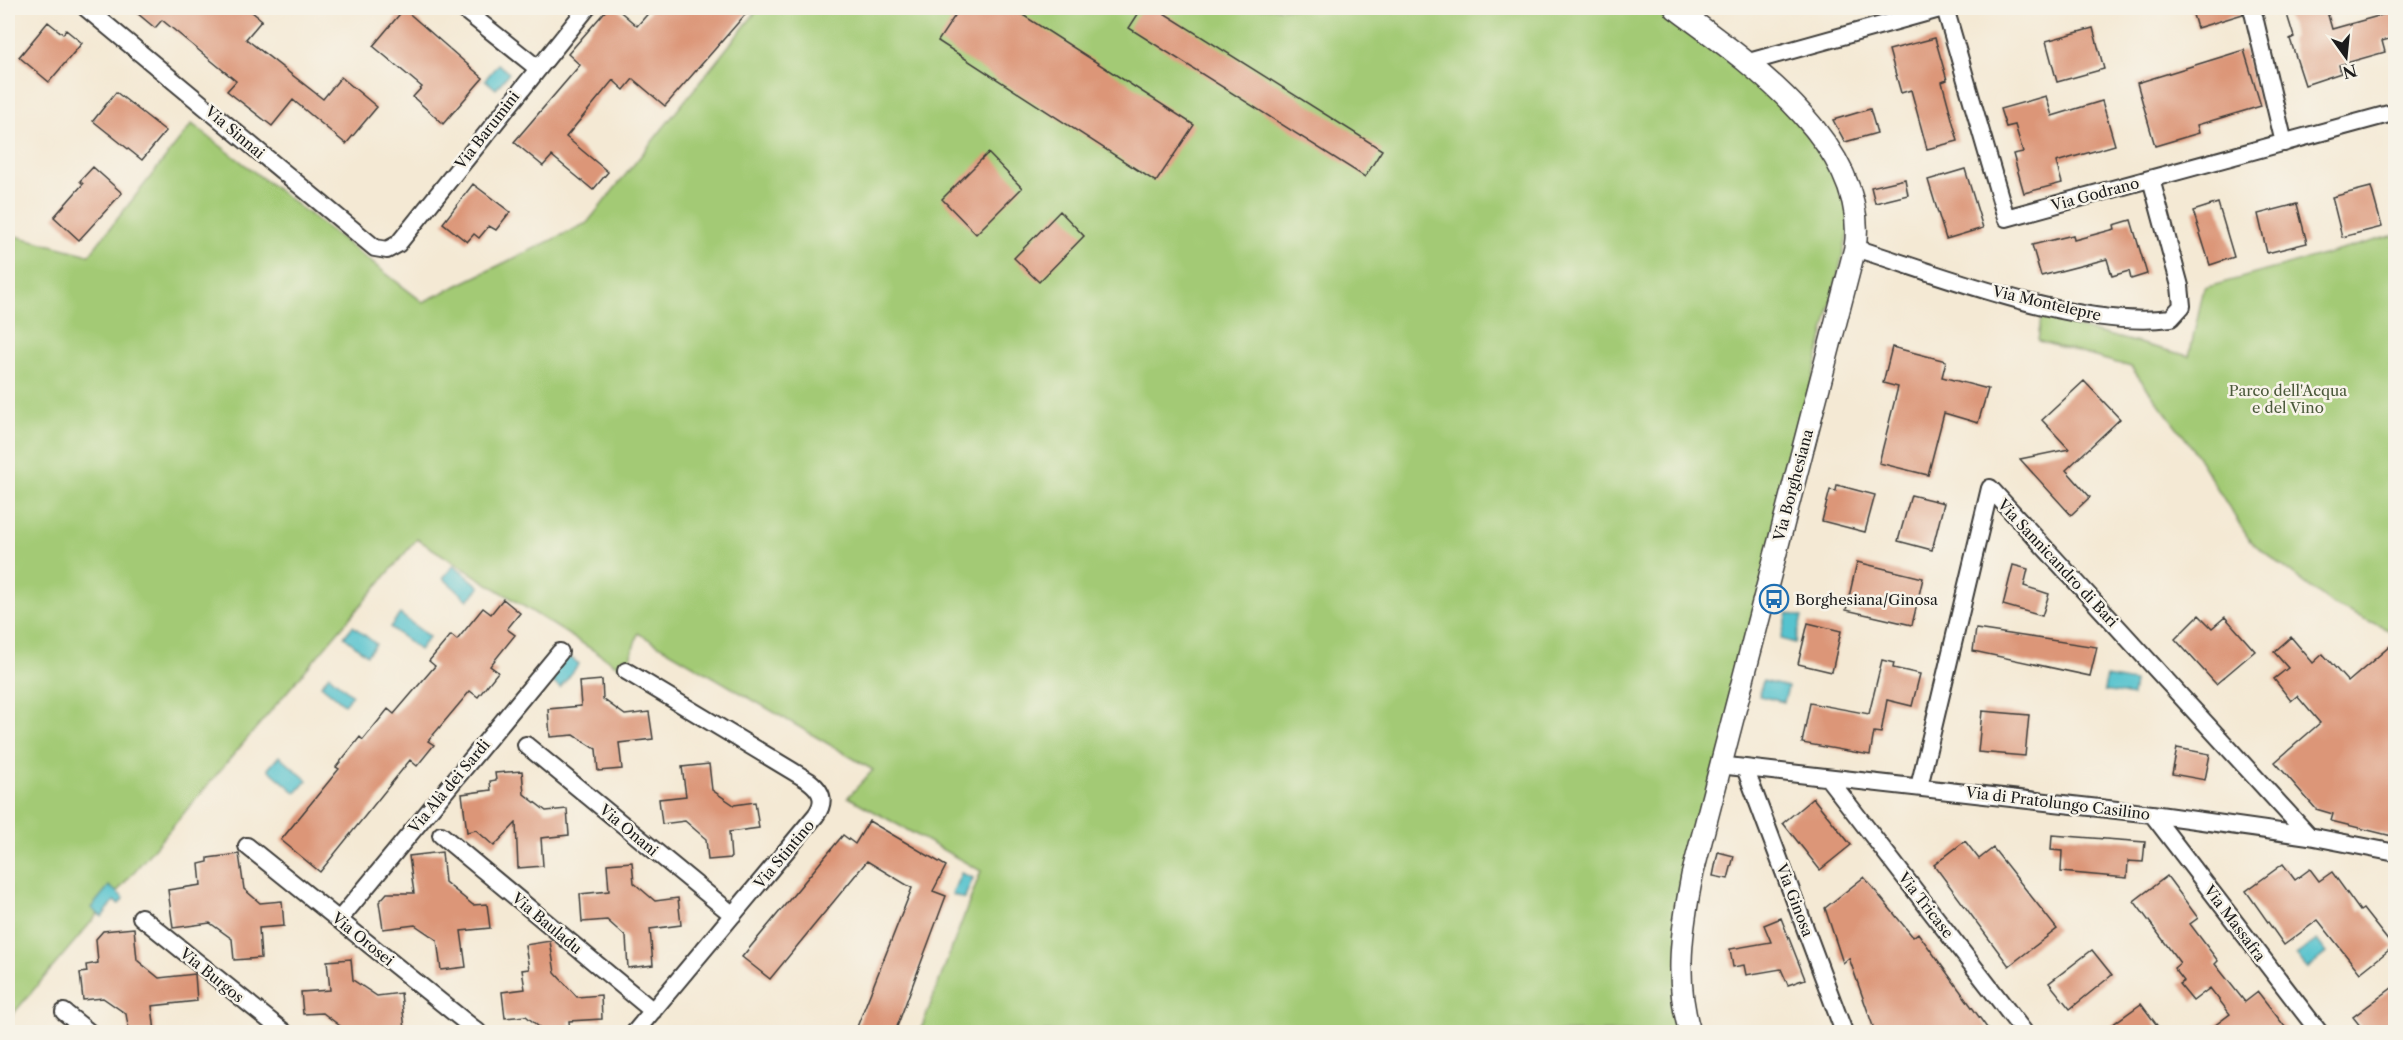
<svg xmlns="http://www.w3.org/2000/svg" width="2403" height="1040" viewBox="0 0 2403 1040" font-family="'Libre Caslon Text',serif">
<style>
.green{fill:#a3ca75;stroke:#607348;stroke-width:1.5}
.water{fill:#56c3ce;stroke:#397075;stroke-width:1.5}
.building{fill:#dc9678}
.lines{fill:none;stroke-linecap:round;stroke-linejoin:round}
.minor-casing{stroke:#3c3b38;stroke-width:20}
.tertiary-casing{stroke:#3c3b38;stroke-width:24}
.minor{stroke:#fff;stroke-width:16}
.tertiary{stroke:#fff;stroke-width:21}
.labels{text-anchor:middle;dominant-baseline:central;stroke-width:5;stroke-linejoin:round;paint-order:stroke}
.street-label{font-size:15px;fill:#1c1c1c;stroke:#f7f3e8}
.park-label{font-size:15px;fill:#4b593b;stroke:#f7f3e8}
.poi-label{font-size:15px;fill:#1c1c1c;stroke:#f7f3e8;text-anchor:start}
</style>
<rect width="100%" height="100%" fill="#f7f3e8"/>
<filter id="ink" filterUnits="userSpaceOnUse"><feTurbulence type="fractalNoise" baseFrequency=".0167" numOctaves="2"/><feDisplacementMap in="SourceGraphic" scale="12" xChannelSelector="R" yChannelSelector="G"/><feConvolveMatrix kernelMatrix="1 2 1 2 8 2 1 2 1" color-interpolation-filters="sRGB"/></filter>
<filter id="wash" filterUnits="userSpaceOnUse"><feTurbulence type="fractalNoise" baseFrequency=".008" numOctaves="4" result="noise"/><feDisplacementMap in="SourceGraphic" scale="24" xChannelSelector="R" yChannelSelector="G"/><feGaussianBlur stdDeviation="1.35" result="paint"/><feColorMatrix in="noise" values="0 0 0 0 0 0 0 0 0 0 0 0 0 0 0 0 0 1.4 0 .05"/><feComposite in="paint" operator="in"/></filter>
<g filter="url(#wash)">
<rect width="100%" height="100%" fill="#f4e9d4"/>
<path class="green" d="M759 8H1675L1768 78 1855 204 1689 891 1690 1032H920L981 871 848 797 873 770 638 633 626 671 417 539 8 1020V234L89 255 192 124 423 302 587 223Z
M2395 235H2396L2395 633 2332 604 2250 541 2189 443 2131 367 2038 341 2041 318 2189 356 2204 288Z"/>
<path class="water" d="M498 64 509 73 496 89 485 80Z
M454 565 480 587 468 600 443 578Z
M1788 613 1802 617 1795 643 1781 639Z
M400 614 429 637 419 650 390 627Z
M353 626 376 644 367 655 344 637Z
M567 655 579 664 560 688 549 679Z
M329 675 352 695 344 704 321 685Z
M2106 677 2134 682 2132 696 2104 691Z
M1763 681 1788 687 1784 702 1759 696Z
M279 756 307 780 296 793 268 769Z
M961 873 973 878 964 899 952 894Z
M109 886 124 898 119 904 114 901 102 917 91 908Z
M2317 940 2327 953 2307 969 2296 955Z"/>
<g id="blocks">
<path class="building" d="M131 8H247L262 20 246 39 323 99 341 77 377 107 346 144 293 100 272 126 227 91 236 81 162 20 155 28Z
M608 8H616L637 26 653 8H751L665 106 633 79 624 90 613 80 566 137 608 172 593 190 552 156 543 166 514 142 580 65 568 54Z
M960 8H1012L1194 125 1156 182 938 41Z
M1142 8H1156L1382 150 1365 177 1129 28Z
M2191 8H2242L2243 14 2197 28Z
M2285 8H2326L2332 29 2396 11V37L2382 41 2385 52 2339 65 2341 73 2305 85 2290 39 2294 37Z
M404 9 483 78 443 124 413 97 422 87 373 46Z
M48 22 63 34 66 30 82 43 49 82 19 57Z
M2093 28 2104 69 2057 82 2046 41Z
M1935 38 1947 80 1942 82 1958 141 1927 149 1911 90 1901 93 1889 50Z
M2244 50 2261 106 2197 125 2199 133 2155 146 2137 83Z
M116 92 166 131 142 160 93 121Z
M2046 96 2052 116 2102 101 2115 145 2056 162 2062 183 2024 193 2013 154 2023 152 2015 125 2006 127 2000 109Z
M1870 109 1877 133 1845 142 1833 120Z
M988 153 1022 188 976 234 942 199Z
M93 167 122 193 79 240 54 217 83 184 80 181Z
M1965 169 1983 228 1946 239 1928 180Z
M1905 179 1908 195 1875 203 1871 187Z
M473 184 510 212 496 230 489 226 479 238 474 234 467 242 443 223Z
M2371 187 2382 227 2342 237 2332 197Z
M2218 203 2234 257 2210 265 2193 211Z
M2297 204 2307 243 2267 253 2258 214Z
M1060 211 1084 236 1039 282 1014 258Z
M2131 220 2147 274 2131 279 2129 271 2112 276 2107 259 2041 276 2032 245 2073 235 2074 240 2115 229 2114 225Z
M1892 347 1946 361 1942 377 1988 389 1978 423 1944 413 1928 475 1879 463 1898 387 1883 383Z
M2084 381 2120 419 2066 470 2090 497 2071 515 2020 459 2069 449 2042 420Z
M1837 485 1875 495 1865 532 1822 521 1830 490 1836 491Z
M1911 495 1944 503 1932 550 1898 541Z
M1857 562 1923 578 1912 625 1846 610Z
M2013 565 2028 569 2024 586 2049 594 2042 616 2003 605Z
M503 599 520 613 507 629 515 635 490 666 498 672 478 697 470 691 428 741 434 745 417 766 410 760 320 872 281 840 339 769 336 767 360 737 363 740 388 709 394 714 435 666 429 661 451 635 457 640 483 608 491 614Z
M2199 615 2212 628 2225 617 2255 651 2216 684 2175 639Z
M1808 623 1841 631 1832 672 1798 664Z
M1976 629 2097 647 2090 676 1973 651Z
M2291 637 2313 663 2323 654 2348 682 2396 641V837L2331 821 2333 814 2316 809 2275 762 2320 723 2297 696 2291 701 2274 679 2288 668 2274 652Z
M1882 660 1894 663 1893 668 1920 674 1912 706 1887 700 1881 733 1874 732 1870 755 1802 743 1810 703 1869 714Z
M602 680 603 699 625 715 649 712 653 739 619 743 622 769 598 771 596 749 574 735 550 737 548 709 581 706 579 682Z
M1982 711 2029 715 2025 756 1978 752Z
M2177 748 2210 754 2205 780 2172 774Z
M709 764 712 790 734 805 755 802 759 828 729 832 731 858 708 860 706 839 685 821 662 824 659 799 686 796 682 767Z
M522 771 524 794 546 811 567 809 569 835 541 838 543 866 518 868 516 823 494 846 476 830 467 832 462 794 491 790 490 781 496 780 495 773Z
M1813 798 1851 845 1820 870 1783 823Z
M869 821 946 866 933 891 946 896 895 1032H855L912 888 867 861 770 979 742 957 843 835 855 844Z
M2052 835 2145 842 2143 862 2128 861 2127 878 2061 872 2062 851 2051 850Z
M1965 841 1979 859 1993 848 2057 929 2009 966 1934 865Z
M442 852 445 882 473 905 487 904 490 928 461 931 466 967 441 970 437 940 415 925 383 929 379 902 387 893H414L409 856Z
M1718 852 1734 856 1728 879 1713 876Z
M239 854 244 889 260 903 282 901 284 926 259 928 261 958 234 960 232 939 210 923 173 928 168 890 201 885 199 864 208 862V858Z
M632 862 634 883 655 901 678 898 681 925 650 929 653 965 628 968 626 937 607 920 582 922 580 894 609 891 607 864Z
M2283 864 2295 880 2310 869 2319 881 2332 872 2360 911 2363 909 2393 947 2360 973 2318 920 2284 945 2246 891Z
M2167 876 2198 918 2190 924 2218 961 2215 964 2245 1002 2258 992 2289 1032H2206L2230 1014 2210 988 2193 1001 2179 984 2184 981 2174 968 2180 963 2134 901Z
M1864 877 1913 937 1918 933 1990 1032H1875L1849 958 1843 963 1825 908Z
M1781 918 1805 979 1788 985 1781 969 1746 975 1744 965 1733 967 1730 949 1771 942 1764 925Z
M134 928 137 960 159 978 195 974 197 1001 152 1006 155 1032H129L126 1014 103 998 83 1000 80 973 87 972 86 965 98 963 96 939 103 931Z
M550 941 555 973 577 997 601 995 602 1019 569 1021 570 1032H545L526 1016 505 1018 502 992 525 989 522 970 529 969 525 945Z
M2092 950 2112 975 2070 1009 2049 983Z
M351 959 353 980 377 996 401 993 405 1030 348 1032 323 1013 303 1014 301 992 330 990 327 961Z
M2396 985V1032H2365L2353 1017Z
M2141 1004 2162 1032H2102Z"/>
</g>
</g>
<g filter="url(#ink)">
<use href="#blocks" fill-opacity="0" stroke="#3c3b38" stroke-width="1.5"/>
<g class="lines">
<g class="minor-casing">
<path id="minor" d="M86 8 375 248 387 250 398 244 587 8
M462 8 536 67
M1945 8 2006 218 2396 112
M2252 8 2284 143
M1749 62 1943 8
M1855 248C1945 276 2078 330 2171 318L2182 306 2180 286 2151 179
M626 671 809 781C822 791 826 801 816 815L635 1032
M526 745 733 915
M1719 765 2152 814 2309 836 2396 853
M1745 768 1844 1032
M1828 778 2024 1032
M1919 787 1990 488 2309 836
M2152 814 2319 1032
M441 835 653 1011
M247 846 478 1032
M141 917 284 1032
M339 920 560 652
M64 1012 89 1032"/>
</g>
<g class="tertiary-casing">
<path id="tertiary" d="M1675 8C1746 60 1871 146 1855 248L1692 876C1682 928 1674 981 1690 1032"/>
</g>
<use href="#minor" class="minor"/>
<use href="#tertiary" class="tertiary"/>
</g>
</g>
<defs>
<g id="bus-ring" transform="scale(1.5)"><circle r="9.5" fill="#f7f3e8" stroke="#1f6fb2" stroke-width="1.5"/><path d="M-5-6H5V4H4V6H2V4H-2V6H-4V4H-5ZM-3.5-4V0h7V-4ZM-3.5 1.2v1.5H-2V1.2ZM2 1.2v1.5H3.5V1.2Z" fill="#1f6fb2"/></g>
</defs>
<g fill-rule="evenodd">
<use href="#bus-ring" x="1774" y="599"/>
</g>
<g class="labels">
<g class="street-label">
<text transform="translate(487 130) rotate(-52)">Via Barumini</text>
<text transform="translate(235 132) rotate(40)">Via Sinnai</text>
<text transform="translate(2095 194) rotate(-15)">Via Godrano</text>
<text transform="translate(2047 303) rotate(13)">Via Montelepre</text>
<text transform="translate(1793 485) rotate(-75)">Via Borghesiana</text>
<text transform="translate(2058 563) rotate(47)">Via Sannicandro di Bari</text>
<text transform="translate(449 786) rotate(-50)">Via Alà dei Sardi</text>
<text transform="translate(2058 803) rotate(7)">Via di Pratolungo Casilino</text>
<text transform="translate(629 830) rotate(40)">Via Onani</text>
<text transform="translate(784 854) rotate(-50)">Via Stintino</text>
<text transform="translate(1795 900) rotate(69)">Via Ginosa</text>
<text transform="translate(1926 905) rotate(52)">Via Tricase</text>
<text transform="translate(547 923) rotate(40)">Via Bauladu</text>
<text transform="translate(2235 923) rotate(53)">Via Massafra</text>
<text transform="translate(363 939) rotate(39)">Via Orosei</text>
<text transform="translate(212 975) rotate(39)">Via Burgos</text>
</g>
<g class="park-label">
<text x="2288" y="390">Parco dell'Acqua<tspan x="2288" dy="17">e del Vino</tspan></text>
</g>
<g class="poi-label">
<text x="1795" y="599">Borghesiana/Ginosa</text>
</g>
</g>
<rect width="2403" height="1040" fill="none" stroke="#f7f3e8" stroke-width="30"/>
<g transform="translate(2346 57) rotate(165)" stroke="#f7f3e8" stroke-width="4.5" paint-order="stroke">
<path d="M0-4.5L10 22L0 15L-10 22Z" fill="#1c1c1c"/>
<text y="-9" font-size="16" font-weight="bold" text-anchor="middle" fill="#1c1c1c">N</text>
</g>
</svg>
